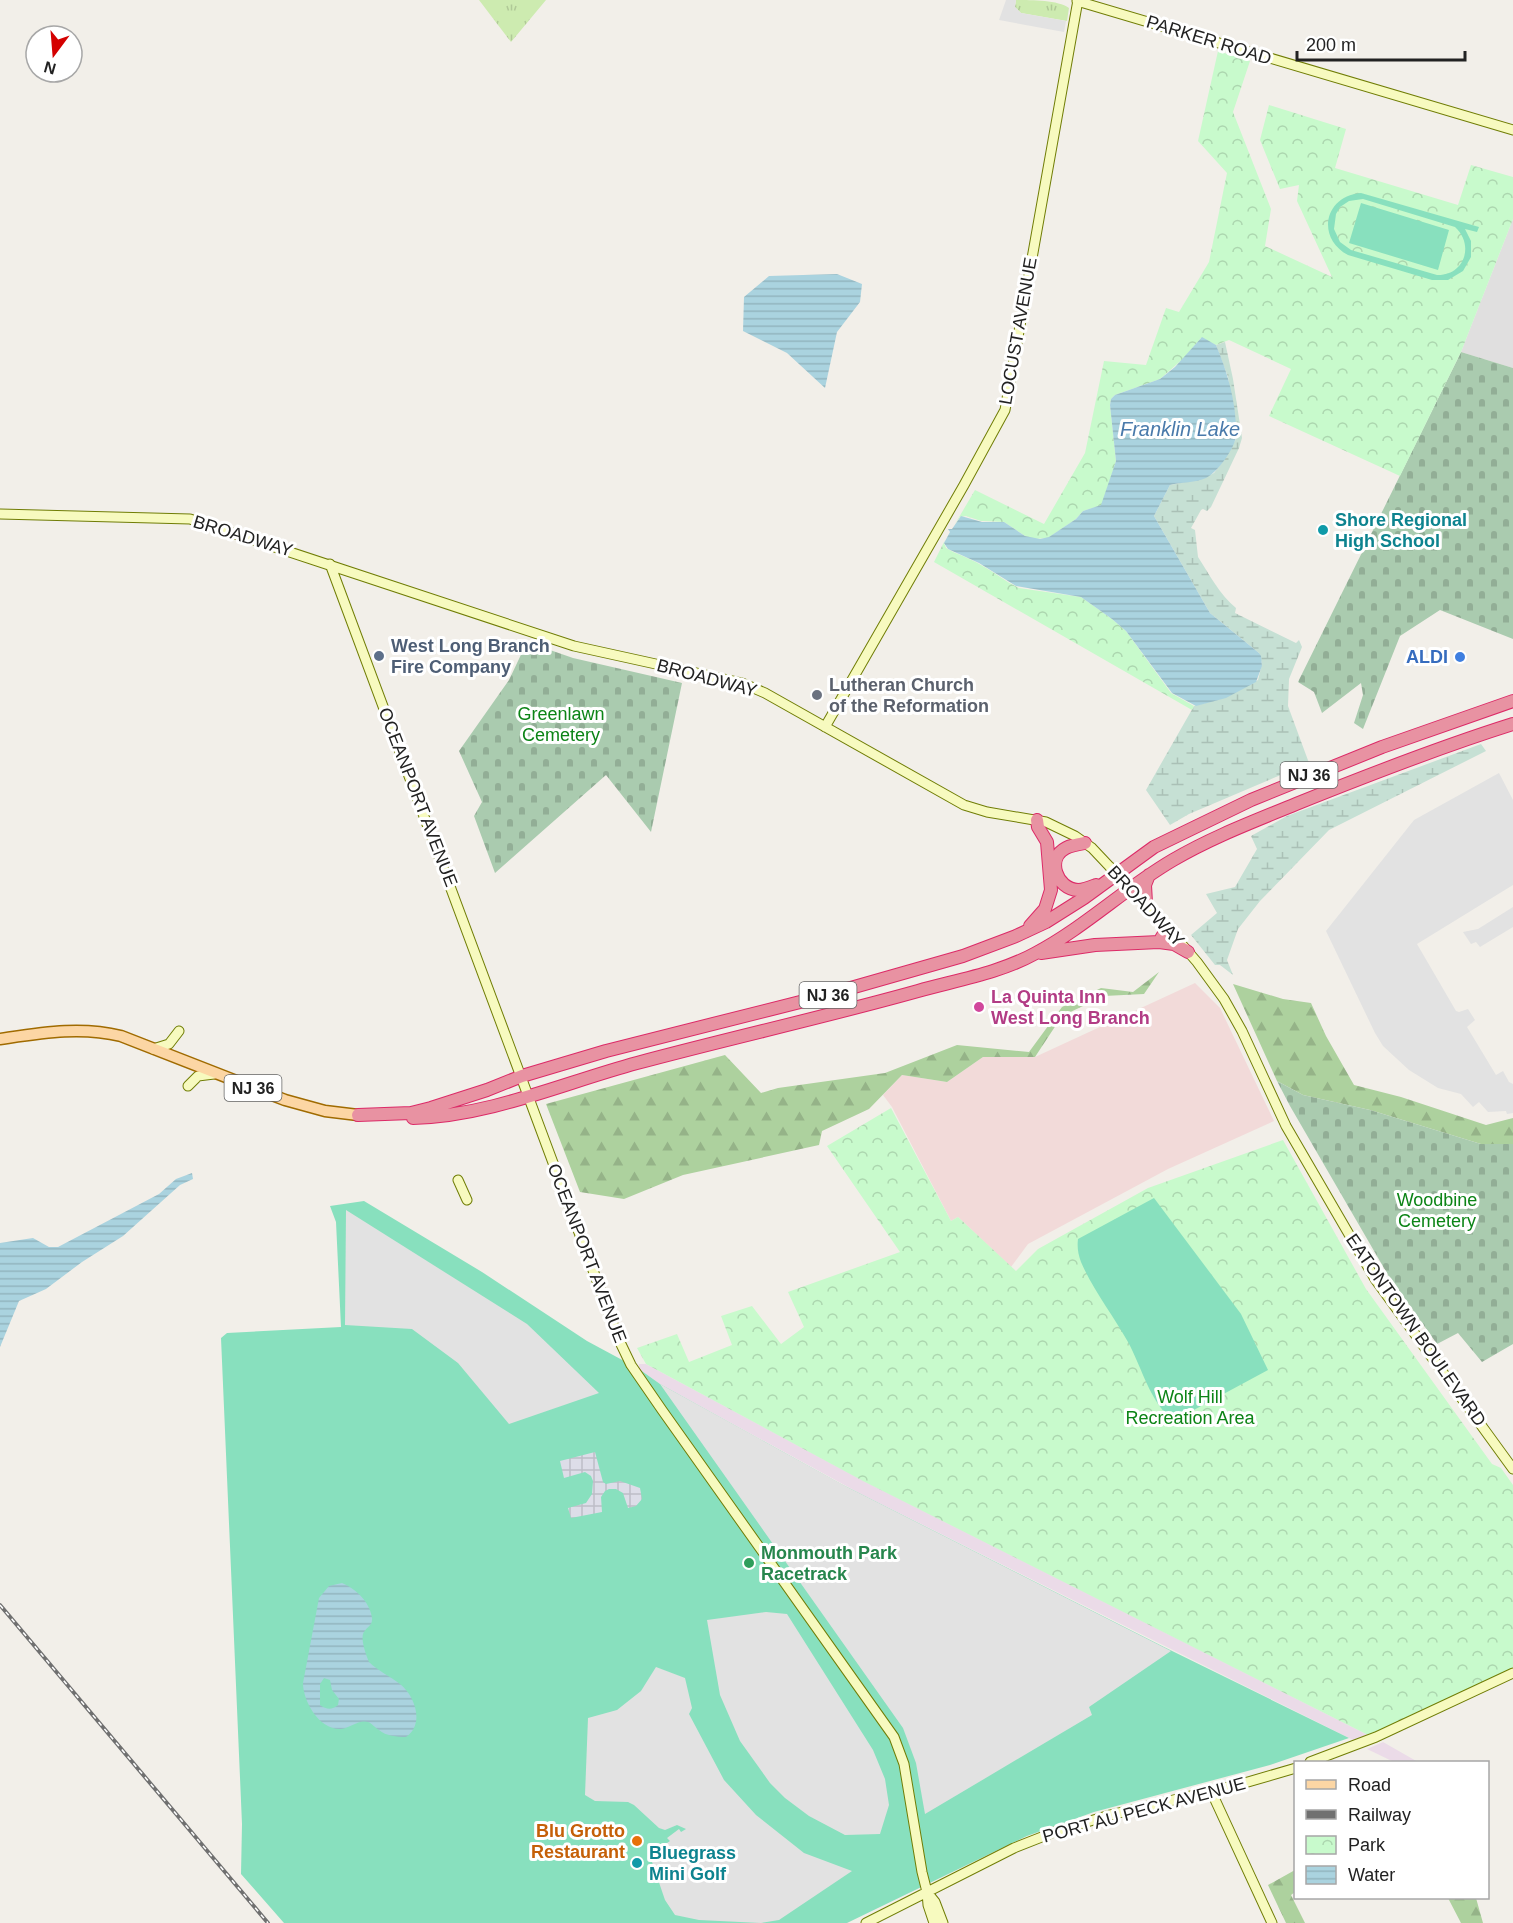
<svg xmlns="http://www.w3.org/2000/svg" width="1513" height="1923" viewBox="0 0 1513 1923" font-family="Helvetica,sans-serif">
<style>
.residential{fill:#e0dfdf}
.commercial{fill:#f2dad9}
.railway{fill:#ebdbe8}
.grass{fill:url(#grass-tufts)}
.forest{fill:url(#forest-firs)}
.wetland{fill:url(#wetland-marsh)}
.cemetery{fill:url(#cemetery-stones)}
.park{fill:url(#park-crowns)}
.pitch{fill:#88e0be;fill-rule:evenodd}
.parking{fill:#e2e2e2}
.plaza{fill:url(#plaza-grid)}
.water{fill:url(#water-rules);fill-rule:evenodd}
.lines{fill:none;stroke-linecap:round;stroke-linejoin:round}
.secondary-casing{stroke:#707d05;stroke-width:11}
.primary-casing{stroke:#a06b00;stroke-width:13}
.highway-casing{stroke:#dc2a67;stroke-width:14}
.secondary{stroke:#f7fabf;stroke-width:9}
.primary{stroke:#fcd6a4;stroke-width:10}
.highway{stroke:#e892a2;stroke-width:12}
.rail-casing{stroke:#707070;stroke-width:4}
.rail{stroke:#fff;stroke-width:1.5;stroke-dasharray:4.5;stroke-linecap:butt}
.culture-dot{fill:#0f9aa8;stroke:#fff;stroke-width:2}
.service-dot{fill:#5c6f8a;stroke:#fff;stroke-width:2}
.shop-dot{fill:#3f7fe0;stroke:#fff;stroke-width:2}
.worship-dot{fill:#6b7280;stroke:#fff;stroke-width:2}
.hotel-dot{fill:#d1479c;stroke:#fff;stroke-width:2}
.leisure-dot{fill:#2e9e5b;stroke:#fff;stroke-width:2}
.food-dot{fill:#e8710a;stroke:#fff;stroke-width:2}
.labels{text-anchor:middle;dominant-baseline:central;stroke-width:6;stroke-linejoin:round;paint-order:stroke}
.shield{fill:#fff;stroke:#646464;stroke-width:1.5}
.shield-label{font-size:16px;font-weight:bold;fill:#222}
.street-label{font-size:18px;fill:#222;stroke:#fff}
.culture-label{font-size:18px;font-weight:bold;fill:#0d838f;stroke:#fff;text-anchor:start}
.service-label{font-size:18px;font-weight:bold;fill:#4e5e75;stroke:#fff;text-anchor:start}
.shop-label{font-size:18px;font-weight:bold;fill:#366cbe;stroke:#fff;text-anchor:end}
.worship-label{font-size:18px;font-weight:bold;fill:#5b616d;stroke:#fff;text-anchor:start}
.park-label{font-size:18px;fill:#0c8416;stroke:#fff}
.hotel-label{font-size:18px;font-weight:bold;fill:#b23c85;stroke:#fff;text-anchor:start}
.leisure-label{font-size:18px;font-weight:bold;fill:#27864d;stroke:#fff;text-anchor:start}
.food-label{font-size:18px;font-weight:bold;fill:#c56008;stroke:#fff;text-anchor:end}
.water-label{font-size:20px;font-style:italic;fill:#4a7aab;stroke:#fff}
</style>
<defs>
<pattern id="grass-tufts" width="24" height="20" patternUnits="userSpaceOnUse" patternTransform="scale(1.5)"><rect width="24" height="20" fill="#cdebb0"/><path d="M3 7l-1-3M5 7V3M7 7l1-3M15 17l-1-3M17 17v-4M19 17l1-3" fill="none" stroke="#b0c997"/></pattern>
<pattern id="forest-firs" width="22" height="20" patternUnits="userSpaceOnUse" patternTransform="scale(1.5)"><rect width="22" height="20" fill="#add19e"/><path d="M5 1l3.5 6h-7zM16 11l3.5 6h-7z" fill="#95b388"/></pattern>
<pattern id="wetland-marsh" width="20" height="14" patternUnits="userSpaceOnUse" patternTransform="scale(1.5)"><rect width="20" height="14" fill="#c6e0d4"/><path d="M1 5h8M5 5V1M11 12h8M15 12V8" fill="none" stroke="#aac0b6"/></pattern>
<pattern id="cemetery-stones" width="16" height="16" patternUnits="userSpaceOnUse" patternTransform="scale(1.5)"><rect width="16" height="16" fill="#aacbaf"/><path d="M2 7V4a2 2 0 0 1 4 0v3zM10 15v-3a2 2 0 0 1 4 0v3z" fill="#92ae96"/></pattern>
<pattern id="park-crowns" width="20" height="18" patternUnits="userSpaceOnUse" patternTransform="scale(1.5)"><rect width="20" height="18" fill="#c8facc"/><path d="M2 6a3 3 0 1 1 6 0M12 15a3 3 0 1 1 6 0" fill="none" stroke="#acd6af"/></pattern>
<pattern id="plaza-grid" width="8" height="8" patternUnits="userSpaceOnUse" patternTransform="scale(1.5)"><rect width="8" height="8" fill="#dddde8"/><path d="M0 4h8M4 0v8" fill="none" stroke="#bdbdc7"/></pattern>
<pattern id="water-rules" width="6" height="5" patternUnits="userSpaceOnUse" patternTransform="scale(1.5)"><rect width="6" height="5" fill="#aad3df"/><path d="M0 2.5h6" fill="none" stroke="#92b5bf"/></pattern>
</defs>
<rect width="100%" height="100%" fill="#f2efe9"/>
<path class="residential" d="M1513 219V368L1461 352Z"/>
<path class="commercial" d="M1195 983 1220 1008 1274 1121 1168 1169 1028 1244 1011 1267 958 1217 951 1221 892 1107 883 1095 902 1075 947 1082 983 1057H1035Z"/>
<path class="railway" d="M639 1364H646L864 1481 1368 1735 1355 1741 859 1493 660 1384 639 1369Z
M1383 1742 1418 1762H1394L1367 1749Z"/>
<path class="grass" d="M479 0H546L511 42Z
M1016 0C1033 0 1058 0 1069 8L1067 21 1021 13 1015 7Z"/>
<path class="forest" d="M1159 972 1144 994 1104 996 1062 1016 1035 1057H983L947 1082 902 1075 869 1109 822 1131 819 1145 683 1175 624 1199 580 1192 546 1104 725 1055 761 1093 778 1088 885 1073 957 1045 1029 1052 1062 1007 1101 988 1133 992Z
M1233 984 1283 999 1311 1003 1326 1036 1354 1085 1401 1097 1486 1125 1513 1118V1144H1481L1370 1110 1303 1095 1277 1081Z
M1295 1870V1892L1291 1895 1305 1923H1286L1268 1885Z
M1448 1898H1476L1483 1923H1461Z"/>
<path class="wetland" d="M1225 342 1233 379 1242 438 1239 448 1211 507 1207 511 1203 509 1201 510 1191 528 1195 530 1198 557C1209 574 1220 595 1236 608L1235 613 1296 643 1299 640 1302 647 1289 679 1288 706 1309 763 1189 814 1170 825 1146 790 1194 706 1220 699 1258 680 1262 664 1259 653 1210 613 1154 516 1170 485 1204 478 1214 473 1223 461 1236 439 1228 377 1216 345Z
M1481 744 1486 751 1329 830 1260 901 1238 929 1227 960 1233 975 1220 965H1215L1191 935 1217 913 1206 894 1235 887 1257 849 1251 836 1287 816Z"/>
<path class="cemetery" d="M1461 352 1513 368V639L1440 610 1400 636 1363 729 1354 723 1363 695 1361 683 1322 713 1314 692 1298 682Z
M527 642 573 658 682 683 651 832 606 775 495 873 474 816 482 802 459 751 509 680Z
M1277 1081 1303 1095 1370 1110 1481 1144H1513V1344L1482 1362 1458 1333 1437 1344 1388 1275 1290 1106Z"/>
<path class="park" d="M1218 51 1250 61 1233 112 1271 209 1265 246 1332 277 1297 201 1299 185 1280 189 1260 140 1269 105 1346 129 1335 168 1458 205 1471 165 1513 177V219L1461 352 1400 476 1269 416 1291 369 1229 340 1216 345 1201 338 1184 358 1160 379 1115 395 1111 399 1110 405 1116 461 1102 505 1083 511 1076 519 1048 538 1034 539 1025 536 1004 522 981 521 966 516 960 517 955 524 975 490 1044 524 1085 453 1104 361 1146 365 1166 308 1179 312 1209 262 1227 173 1198 141Z
M945 540 944 543 946 548C958 555 970 558 981 565 994 572 1006 582 1019 588L1081 597 1112 619 1126 631 1171 693 1194 706 1192 710 934 562Z
M891 1108 951 1221 958 1217 1016 1271 1038 1249 1148 1188 1283 1140 1366 1289 1492 1464 1501 1468 1513 1485V1669L1489 1682 1368 1735 863 1481 646 1364 637 1348 677 1334 689 1362 732 1345 721 1316 752 1306 781 1344 804 1327 788 1292 900 1252 827 1146Z"/>
<path class="pitch" d="M1361 193 1479 227 1477 232 1465 229 1471 241V257L1463 271 1448 280H1432L1348 255C1316 238 1324 196 1361 193ZM1363 199 1455 227C1475 245 1464 276 1437 275L1351 250 1340 242 1334 229 1336 214 1340 207 1349 201Z
M1361 203 1449 230 1438 270 1349 243Z
M1154 1198 1241 1314 1268 1370 1179 1418 1167 1415C1148 1395 1141 1366 1128 1342 1113 1315 1093 1290 1081 1262 1078 1254 1077 1247 1078 1239Z
M364 1201 482 1272 587 1341 639 1369 660 1384 841 1484 1164 1647 1349 1738 1270 1765 1094 1812 1027 1836 847 1923H284L241 1874 242 1824 221 1338 227 1333 341 1327 336 1222 330 1206Z"/>
<path class="parking" d="M1006 0H1016L1015 7 1021 13 1066 21 1064 32 999 20Z
M1499 773 1513 800V885L1417 944 1456 1011 1459 1012 1468 1009 1475 1020 1467 1027 1496 1075 1503 1071 1509 1082 1513 1084V1113L1507 1114 1506 1111 1488 1112 1479 1102 1473 1107 1461 1094 1438 1088 1409 1070 1383 1046 1375 1033 1326 931 1414 820Z
M1513 907V927L1480 947 1476 942 1471 944 1463 932 1478 929Z
M346 1210 527 1324 599 1393 509 1424 458 1363 412 1329 345 1325Z
M660 1384 847 1487 1171 1651 1089 1707 1092 1715 925 1814 916 1763 903 1728Z
M766 1612 787 1614 873 1750 885 1779 889 1805 880 1834 845 1835 809 1816 785 1798 770 1783 740 1741 720 1695 707 1620Z
M656 1667 685 1678 692 1708 689 1714 724 1780 756 1815 804 1853 852 1871 779 1920 761 1923 699 1920 675 1915 665 1900 651 1859 655 1851 670 1841 667 1838 679 1829 681 1832 686 1829 677 1825 665 1830 659 1828 634 1805 628 1802 595 1801 585 1795 588 1718 617 1710 641 1691Z"/>
<path class="plaza" d="M595 1452 603 1482 606 1484 620 1481 640 1488 642 1499 636 1506 628 1508 623 1493 616 1489H609L605 1491 601 1497 602 1512 571 1518 568 1508 586 1503 592 1494 593 1481 591 1476 585 1472 564 1478 560 1461Z"/>
<path class="water" d="M837 274 862 284 860 302 837 332 825 388 787 353 743 331 744 297 769 276Z
M1202 337 1216 345C1228 373 1237 405 1236 436 1235 448 1217 473 1206 478 1196 483 1181 482 1170 485L1154 516 1210 613 1259 653 1261 656 1262 666 1256 682 1226 698 1196 706 1172 693 1126 631 1112 619 1081 597 1016 586 979 563 948 549 944 543 950 532 948 529H952L961 516 982 522H1004L1025 536 1040 539 1049 537 1076 519 1083 511 1101 505 1116 461 1110 405 1111 399 1115 395 1160 379 1175 367Z
M192 1173 193 1179 180 1185 123 1236 82 1262 46 1289 19 1301 0 1347V1243L33 1238 49 1247H58L159 1194 176 1179Z
M342 1583C356 1589 370 1602 372 1618 373 1626 365 1628 363 1634 361 1641 366 1655 369 1662 378 1671 390 1676 400 1684 415 1696 425 1724 406 1737 397 1737 386 1736 379 1730 375 1728 372 1723 368 1722 359 1719 350 1728 341 1729 319 1730 303 1701 303 1683L319 1598 329 1586ZM324 1678 330 1680 332 1690 339 1699 338 1705C332 1710 327 1710 320 1705V1684Z"/>
<g class="lines">
<g class="secondary-casing">
<path id="secondary" d="M1077 1 1513 130
M0 514 190 519 574 646 742 683 765 693 964 805 987 812 1046 822 1075 836 1092 848 1109 866 1146 903 1197 962 1224 999 1242 1031 1286 1126 1375 1279 1513 1469
M330 564 619 1340 631 1365 662 1410 894 1737 904 1764 922 1872 927 1892 928 1905 934 1923
M825 727 964 485 1005 410 1078 0
M153 1049 169 1044 179 1031
M188 1086 198 1076 214 1074
M458 1180 467 1200
M1310 1762 1376 1737 1513 1673
M1211 1791 1272 1923
M927 1892 935 1902 943 1923
M866 1923 1014 1848 1057 1831 1110 1815 1241 1784 1296 1768"/>
</g>
<g class="primary-casing">
<path id="primary" d="M0 1039C41 1033 80 1026 121 1036L285 1100 325 1111 358 1115"/>
</g>
<g class="highway-casing">
<path id="highway" d="M1085 843C1079 844 1072 845 1066 848 1046 858 1056 889 1078 890 1084 890 1091 887 1096 885
M1146 903 1145 885 1149 875
M1030 926 1045 909 1051 890 1047 842 1038 827 1037 820
M1159 942 1167 929
M1041 953 1095 945 1159 942 1174 944 1188 952
M358 1115 411 1113 431 1108 487 1090 522 1076 606 1051 812 999 963 956 1016 936 1046 922 1084 898 1154 847 1251 800 1382 747 1513 701
M413 1118C490 1116 563 1083 637 1063 730 1038 825 1017 918 991 957 980 1000 973 1036 953 1085 927 1125 888 1173 860 1212 837 1255 821 1296 804 1368 775 1440 747 1513 724"/>
</g>
<use href="#secondary" class="secondary"/>
<use href="#primary" class="primary"/>
<use href="#highway" class="highway"/>
<g class="rail-casing">
<path id="rail" d="M0 1605 268 1923"/>
</g>
<use href="#rail" class="rail"/>
</g>
<g class="culture-dot">
<circle cx="1323" cy="530" r="6"/>
<circle cx="637" cy="1863" r="6"/>
</g>
<circle class="service-dot" cx="379" cy="656" r="6"/>
<circle class="shop-dot" cx="1460" cy="657" r="6"/>
<circle class="worship-dot" cx="817" cy="695" r="6"/>
<circle class="hotel-dot" cx="979" cy="1007" r="6"/>
<circle class="leisure-dot" cx="749" cy="1563" r="6"/>
<circle class="food-dot" cx="637" cy="1841" r="6"/>
<g class="labels">
<g class="shield">
<rect x="1280.5" y="762" width="57" height="26" rx="4.5"/>
<rect x="799.5" y="982" width="57" height="26" rx="4.5"/>
<rect x="224.5" y="1075" width="57" height="26" rx="4.5"/>
</g>
<g class="shield-label">
<text x="1309" y="775">NJ 36</text>
<text x="828" y="995">NJ 36</text>
<text x="253" y="1088">NJ 36</text>
</g>
<g class="street-label">
<text transform="translate(1209 40) rotate(17)">PARKER ROAD</text>
<text transform="translate(1018 331) rotate(-80)">LOCUST AVENUE</text>
<text transform="translate(243 536) rotate(17)">BROADWAY</text>
<text transform="translate(707 678) rotate(15)">BROADWAY</text>
<text transform="translate(418 797) rotate(69)">OCEANPORT AVENUE</text>
<text transform="translate(1146 906) rotate(47)">BROADWAY</text>
<text transform="translate(587 1253) rotate(69)">OCEANPORT AVENUE</text>
<text transform="translate(1416 1330) rotate(55)">EATONTOWN BOULEVARD</text>
<text transform="translate(1144 1810) rotate(-15)">PORT AU PECK AVENUE</text>
</g>
<g class="culture-label">
<text x="1335" y="520">Shore Regional<tspan x="1335" dy="21">High School</tspan></text>
<text x="649" y="1853">Bluegrass<tspan x="649" dy="21">Mini Golf</tspan></text>
</g>
<g class="service-label">
<text x="391" y="646">West Long Branch<tspan x="391" dy="21">Fire Company</tspan></text>
</g>
<g class="shop-label">
<text x="1448" y="657">ALDI</text>
</g>
<g class="worship-label">
<text x="829" y="685">Lutheran Church<tspan x="829" dy="21">of the Reformation</tspan></text>
</g>
<g class="park-label">
<text x="561" y="714">Greenlawn<tspan x="561" dy="21">Cemetery</tspan></text>
<text x="1437" y="1200">Woodbine<tspan x="1437" dy="21">Cemetery</tspan></text>
<text x="1190" y="1397">Wolf Hill<tspan x="1190" dy="21">Recreation Area</tspan></text>
</g>
<g class="hotel-label">
<text x="991" y="997">La Quinta Inn<tspan x="991" dy="21">West Long Branch</tspan></text>
</g>
<g class="leisure-label">
<text x="761" y="1553">Monmouth Park<tspan x="761" dy="21">Racetrack</tspan></text>
</g>
<g class="food-label">
<text x="625" y="1831">Blu Grotto<tspan x="625" dy="21">Restaurant</tspan></text>
</g>
<g class="water-label">
<text x="1180" y="429">Franklin Lake</text>
</g>
</g>
<rect x="1294" y="1761" width="195" height="138" fill="#ffffff" stroke="#a7a7a7" stroke-width="1.5"/>
<rect x="1306" y="1780" width="30" height="9" fill="#fcd6a4" stroke="#a7a7a7" stroke-width="1.5"/>
<text x="1348" y="1791" font-size="18" fill="#222222">Road</text>
<rect x="1306" y="1810" width="30" height="9" fill="#707070" stroke="#a7a7a7" stroke-width="1.5"/>
<text x="1348" y="1821" font-size="18" fill="#222222">Railway</text>
<rect x="1306" y="1836" width="30" height="18" fill="url(#park-crowns)" stroke="#a7a7a7" stroke-width="1.5"/>
<text x="1348" y="1851" font-size="18" fill="#222222">Park</text>
<rect x="1306" y="1866" width="30" height="18" fill="url(#water-rules)" stroke="#a7a7a7" stroke-width="1.5"/>
<text x="1348" y="1881" font-size="18" fill="#222222">Water</text>
<g transform="translate(54 54) rotate(196)"><circle r="28" fill="#ffffff" stroke="#a7a7a7" stroke-width="1.5"/>
<path d="M0-4.5L10 22L0 15L-10 22Z" fill="#d40000"/>
<text y="-9" font-size="16" font-weight="bold" text-anchor="middle" fill="#222222">N</text>
</g>
<path d="M1297 51v9h168v-9" fill="none" stroke="#222222" stroke-width="3"/>
<text x="1306" y="51" font-size="18" fill="#222222" stroke="#ffffff" stroke-width="4.5" paint-order="stroke">200 m</text>
</svg>
